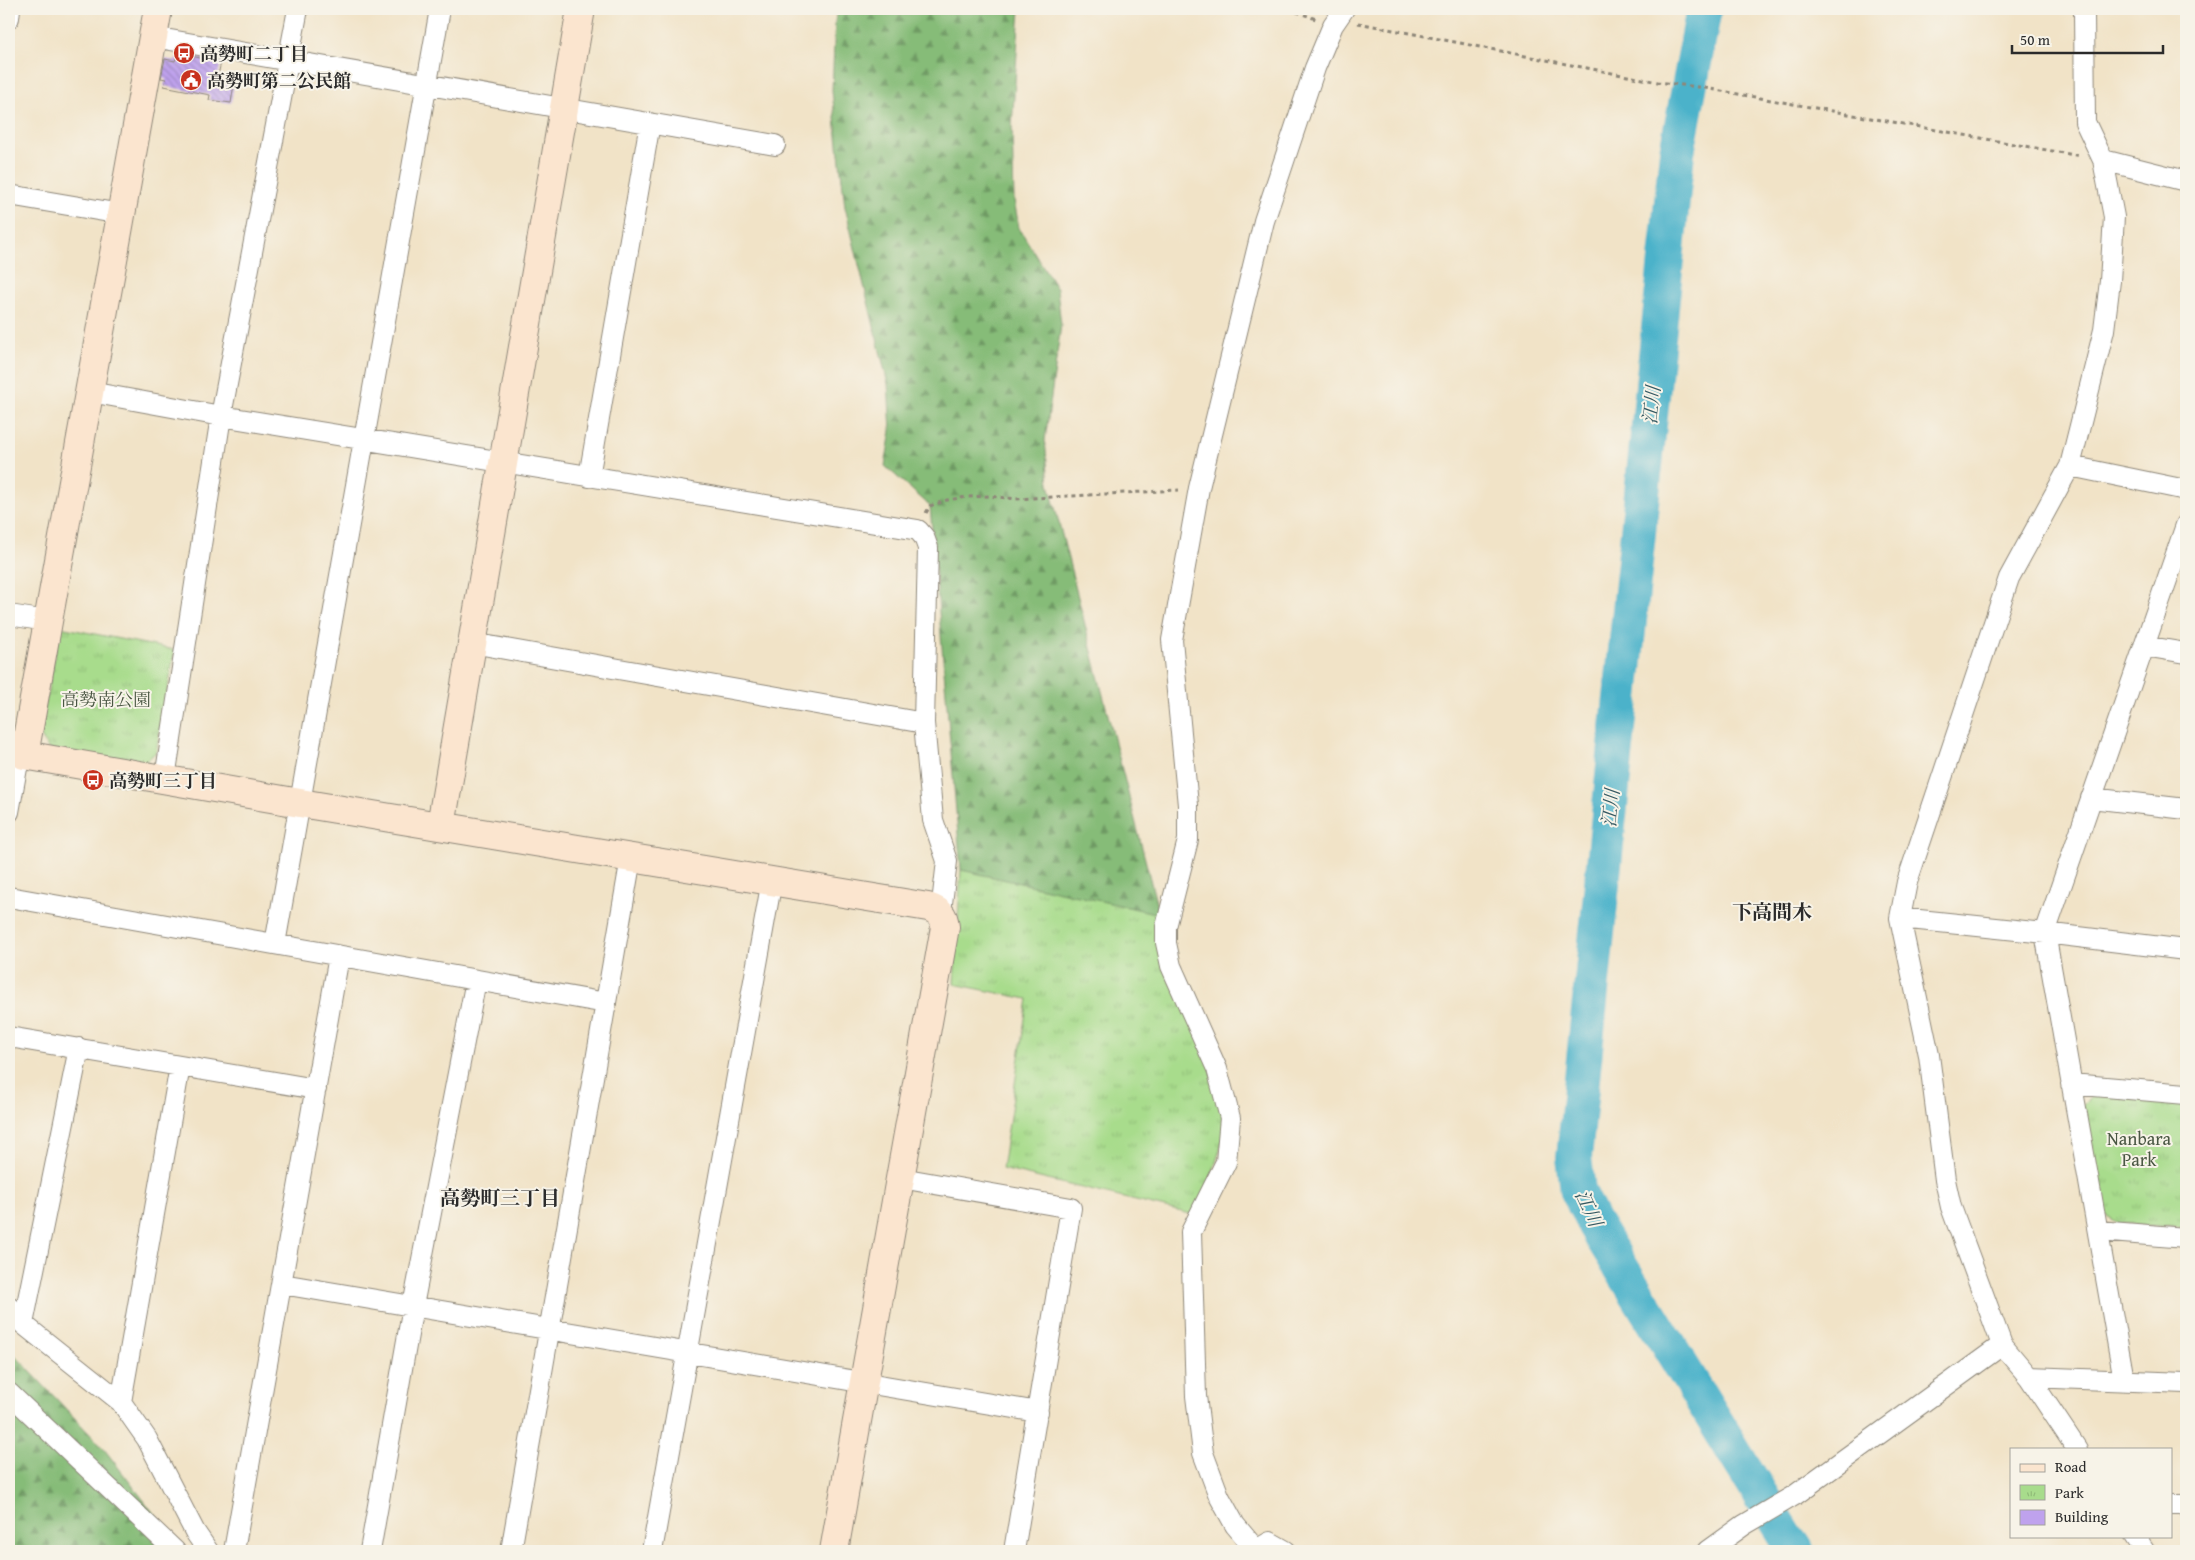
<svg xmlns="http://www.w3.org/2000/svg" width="2195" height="1560" viewBox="0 0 2195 1560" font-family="'Gentium Book Plus','Noto Serif JP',serif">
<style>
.forest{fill:url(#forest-firs);stroke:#587452}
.park{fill:url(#park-tufts);stroke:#6a845c}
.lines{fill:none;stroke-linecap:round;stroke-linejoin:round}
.river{stroke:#4bb2ca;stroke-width:36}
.building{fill:url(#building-back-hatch)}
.street-casing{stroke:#8e8779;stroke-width:22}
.secondary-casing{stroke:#8e8779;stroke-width:30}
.path{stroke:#8e8779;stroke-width:3;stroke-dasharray:4 4;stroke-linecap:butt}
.street{stroke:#fff;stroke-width:20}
.secondary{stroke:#fbe5cf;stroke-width:28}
.labels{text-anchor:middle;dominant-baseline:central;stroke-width:4;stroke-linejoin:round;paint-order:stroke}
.poi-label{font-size:18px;font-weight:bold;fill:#2b2b2b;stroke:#f7f3e8;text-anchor:start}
.park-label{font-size:18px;fill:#4a5743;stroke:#f7f3e8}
.water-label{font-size:19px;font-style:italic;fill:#365a63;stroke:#f7f3e8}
.quarter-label{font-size:20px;font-weight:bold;fill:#2b2b2b;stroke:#f7f3e8}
</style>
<defs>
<pattern id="forest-firs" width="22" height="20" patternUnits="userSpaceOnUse" patternTransform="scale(1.25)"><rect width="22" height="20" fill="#86bc78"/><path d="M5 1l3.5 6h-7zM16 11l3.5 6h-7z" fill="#6e9963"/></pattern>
<pattern id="park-tufts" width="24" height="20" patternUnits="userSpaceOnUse" patternTransform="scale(1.25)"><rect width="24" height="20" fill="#a8dc8c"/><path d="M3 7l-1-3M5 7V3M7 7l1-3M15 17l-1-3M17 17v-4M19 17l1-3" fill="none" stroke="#91bd79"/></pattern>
<pattern id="building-back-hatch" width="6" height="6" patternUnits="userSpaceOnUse" patternTransform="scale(1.25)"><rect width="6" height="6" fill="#bfa2ed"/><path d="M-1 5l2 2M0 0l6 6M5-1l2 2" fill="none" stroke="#9b84c0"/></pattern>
</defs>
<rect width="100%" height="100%" fill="#f7f3e8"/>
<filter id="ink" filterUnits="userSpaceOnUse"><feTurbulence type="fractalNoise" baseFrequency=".02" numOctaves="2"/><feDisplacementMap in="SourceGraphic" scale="10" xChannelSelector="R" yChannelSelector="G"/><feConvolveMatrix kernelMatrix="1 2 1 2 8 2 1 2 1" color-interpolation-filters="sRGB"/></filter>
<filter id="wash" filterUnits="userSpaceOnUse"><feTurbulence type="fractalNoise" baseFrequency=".0096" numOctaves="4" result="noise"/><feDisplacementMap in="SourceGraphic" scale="20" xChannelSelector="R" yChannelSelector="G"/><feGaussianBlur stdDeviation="1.12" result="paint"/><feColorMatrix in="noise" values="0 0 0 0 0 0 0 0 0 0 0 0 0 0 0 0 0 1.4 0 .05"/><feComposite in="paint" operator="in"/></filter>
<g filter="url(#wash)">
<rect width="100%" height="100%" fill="#f1e3c7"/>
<path class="forest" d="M837 9H1020L1012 126 1014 200 1019 228 1057 289 1061 325 1045 440 1049 484 1159 914 961 870 930 506 885 466 891 431 888 384 845 207 832 91 835 22Z
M9 1349 104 1449 183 1551H9Z"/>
<path class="park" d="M60 627 175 650 156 752 143 764 48 749 40 734Z
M961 870 1159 914 1230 1118 1199 1216 1002 1169 1028 999 954 984Z
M2094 1094 2186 1102V1228L2118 1223 2103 1213 2082 1106Z"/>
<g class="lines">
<path class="river" d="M1704 9 1677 152 1574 1157 1578 1191 1593 1222 1795 1551"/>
</g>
<g id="blocks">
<path class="building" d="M185 55 221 62 217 80 234 84 231 103 209 100 210 95 164 86 166 79 161 78 165 59 175 61 176 58 184 60Z"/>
</g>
</g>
<g filter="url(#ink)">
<use href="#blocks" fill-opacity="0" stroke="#8e8779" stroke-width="1"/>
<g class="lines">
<g class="street-casing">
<path id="street" d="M9 18 10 9
M153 37 775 145
M2103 160 2186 181
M9 195 121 214
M90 392 221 416 918 530 924 537 928 548 924 723 933 820 947 861 941 912
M2070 466 2186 490
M589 477 650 123
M9 615 47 621
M472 643 924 723
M2144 646 2186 653
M165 778 221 416 298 9
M2091 798 2186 809
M9 812 17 768 24 755
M9 897 606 1003
M1900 918 2045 933 2186 950
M275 944 440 9
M9 1037 316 1089
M2071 1084 2186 1094
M901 1178 1071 1208 1014 1551
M2098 1231 2186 1238
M282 1284 1038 1412
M9 1307 23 1324 121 1402 147 1439 195 1532 208 1551
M23 1324 79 1048
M2029 1377 2186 1383
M2124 1380 2045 933 2186 525
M9 1393 175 1551
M121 1402 180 1066
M2077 1449 2029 1377 2002 1345 1951 1207 1945 1180 1929 1055 1900 918 1907 882 2009 578 2070 466 2104 330 2110 281 2114 217 2103 160 2085 122 2084 9
M2171 1505H2186
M2135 1536 2145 1551
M234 1551 339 956
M370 1551 413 1306 476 980
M511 1551 631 858
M652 1551 772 880
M1286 1551 1270 1542 1256 1550 1235 1525 1219 1496 1203 1453 1196 1396 1191 1232 1226 1162 1230 1118 1217 1069 1171 966 1166 943V927L1188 840V805L1172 640 1199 488 1264 221 1315 68 1333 25 1344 9
M1708 1551 1744 1525 1795 1495 2002 1345"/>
</g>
<g class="secondary-casing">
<path id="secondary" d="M158 9 24 755 300 803 928 907C940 911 944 915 945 927 909 1135 869 1343 834 1551
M441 825 581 9"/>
</g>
<path class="path" d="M1289 9 1316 19
M1358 23 1658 82 1705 88 2080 156
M926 513 930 506 947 500 967 497 989 496 1016 499 1179 490"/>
<use href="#street" class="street"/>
<use href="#secondary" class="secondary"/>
</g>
</g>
<defs>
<g id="bus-disc" transform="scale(1.125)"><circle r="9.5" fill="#c8321e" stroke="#f7f3e8"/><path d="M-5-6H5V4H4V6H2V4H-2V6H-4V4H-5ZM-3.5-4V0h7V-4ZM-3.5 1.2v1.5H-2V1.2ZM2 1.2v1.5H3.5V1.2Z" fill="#fff"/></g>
<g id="civic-disc" transform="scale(1.125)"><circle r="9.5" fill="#c8321e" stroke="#f7f3e8"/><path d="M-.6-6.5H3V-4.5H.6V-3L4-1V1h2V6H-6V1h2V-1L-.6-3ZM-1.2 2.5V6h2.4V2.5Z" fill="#fff"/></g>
</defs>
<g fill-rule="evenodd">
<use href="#bus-disc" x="184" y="53"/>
<use href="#civic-disc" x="191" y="80"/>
<use href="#bus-disc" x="93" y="780"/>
</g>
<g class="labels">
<g class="poi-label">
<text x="200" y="53">高勢町二丁目</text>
<text x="207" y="80">高勢町第二公民館</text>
<text x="109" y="780">高勢町三丁目</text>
</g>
<g class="park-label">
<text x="106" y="699">高勢南公園</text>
<text x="2139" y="1138">Nanbara<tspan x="2139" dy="21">Park</tspan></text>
</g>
<g class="water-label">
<text transform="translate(1651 405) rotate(-84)">江川</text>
<text transform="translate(1610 808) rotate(-84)">江川</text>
<text transform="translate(1589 1208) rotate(65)">江川</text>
</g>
<g class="quarter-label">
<text x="1772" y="911">下高間木</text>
<text x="500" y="1197">高勢町三丁目</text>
</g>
</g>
<rect width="2195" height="1560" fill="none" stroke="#f7f3e8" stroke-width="30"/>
<rect x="2010" y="1448" width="162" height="90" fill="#f7f3e8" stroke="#a5a39c"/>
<rect x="2020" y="1464" width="25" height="8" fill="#fbe5cf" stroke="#a5a39c"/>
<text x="2055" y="1472" font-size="15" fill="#2b2b2b">Road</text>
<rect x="2020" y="1485" width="25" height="15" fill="url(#park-tufts)" stroke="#a5a39c"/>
<text x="2055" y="1498" font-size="15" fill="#2b2b2b">Park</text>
<rect x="2020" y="1510" width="25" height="15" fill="#bfa2ed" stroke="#a5a39c"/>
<text x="2055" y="1522" font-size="15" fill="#2b2b2b">Building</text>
<path d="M2012 45v8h151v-8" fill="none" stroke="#2b2b2b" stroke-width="2.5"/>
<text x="2020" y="45" font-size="15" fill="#2b2b2b" stroke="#f7f3e8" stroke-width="4" paint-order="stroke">50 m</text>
</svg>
